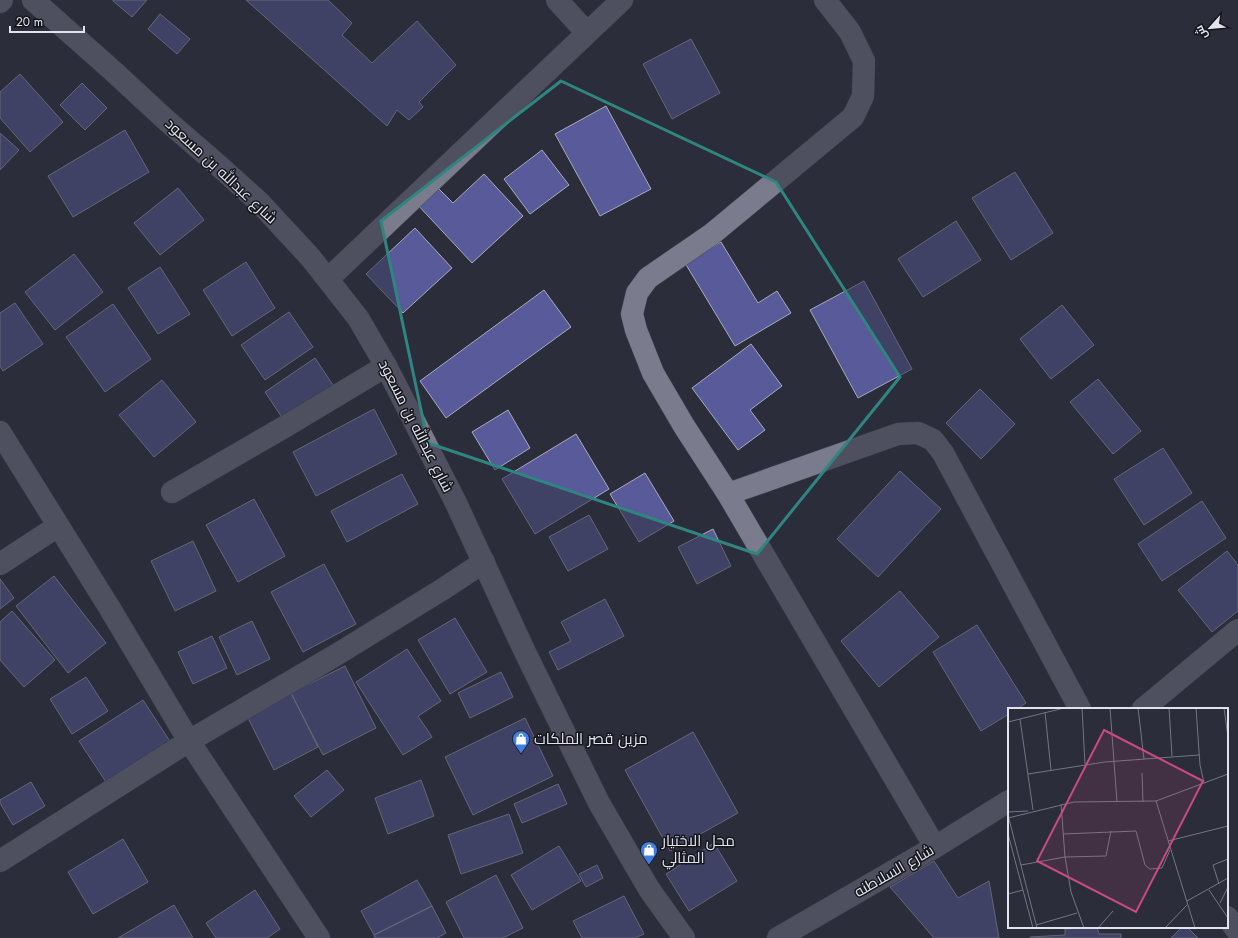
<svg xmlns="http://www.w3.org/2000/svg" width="1238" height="938" viewBox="0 0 1238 938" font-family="Jost,Cairo,sans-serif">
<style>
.building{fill:#585a99;stroke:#a9abbc}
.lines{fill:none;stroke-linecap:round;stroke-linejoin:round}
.street-casing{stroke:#4a4b57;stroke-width:23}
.secondary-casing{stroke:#4a4b57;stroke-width:23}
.street{stroke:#7a7b8c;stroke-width:22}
.secondary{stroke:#7a7b8c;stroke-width:22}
.marked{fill:none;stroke:#2f8681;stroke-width:3;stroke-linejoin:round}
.labels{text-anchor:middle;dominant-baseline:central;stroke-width:3;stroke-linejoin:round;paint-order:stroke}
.street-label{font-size:15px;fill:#e2e3ed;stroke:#15161c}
.poi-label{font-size:15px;fill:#e2e3ed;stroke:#15161c;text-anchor:start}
.inset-road{fill:none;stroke:#747682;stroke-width:1}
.view{fill:#ca4b80;fill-opacity:0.15;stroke:#ca4b80;stroke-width:2}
.inset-edge{fill:none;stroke:#e2e3ed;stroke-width:2}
</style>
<rect width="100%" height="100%" fill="#2b2d3b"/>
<path class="building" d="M113 0H147L132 17 113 1Z
M246 0H328L352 23 342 35 372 63 417 21 456 65 419 102 423 107 409 120 397 110 387 126Z
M160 14 190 39 177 54 148 29Z
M691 39 720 93 672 119 643 64Z
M20 74 63 122 30 152 0 118V92Z
M82 83 107 108 85 130 60 105Z
M606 106 651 189 600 216 555 134Z
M125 130 149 172 73 217 48 176Z
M0 133 19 150 0 170Z
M542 150 569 185 530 214 504 179Z
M1015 172 1053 233 1011 260 972 198Z
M484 174 523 216 472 263 415 202 434 184 453 203Z
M178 188 204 220 160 255 134 223Z
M956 221 981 260 923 297 898 259Z
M415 228 452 268 403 313 366 274Z
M721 242 758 303 777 291 791 313 735 346 685 263Z
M74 254 103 292 55 330 25 292Z
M246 262 275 308 232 336 203 290Z
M160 267 190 314 158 334 128 288Z
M864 281 912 369 858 398 810 310Z
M544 290 571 327 446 418 420 381Z
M15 303 43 344 3 371 0 366V313Z
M113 304 151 359 105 392 66 337Z
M1062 305 1094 345 1051 379 1020 339Z
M289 312 313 347 265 380 241 345Z
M751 344 782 386 750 410 765 430 738 450 692 388Z
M315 358 335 388 285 422 265 392Z
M1098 379 1141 431 1113 454 1070 402Z
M162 380 196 422 154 457 119 415Z
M980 389 1015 424 981 459 946 423Z
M374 409 397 454 316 496 293 452Z
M508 410 530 448 495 470 472 432Z
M576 434 609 489 535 534 502 479Z
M1163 448 1192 493 1144 525 1114 479Z
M900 471 941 509 878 577 837 539Z
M645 473 674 521 639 542 610 494Z
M402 474 418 504 347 542 331 511Z
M254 499 285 556 238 582 206 525Z
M1202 501 1226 538 1162 581 1138 544Z
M589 515 608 549 568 571 549 537Z
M713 529 731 566 697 584 678 547Z
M193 541 216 591 175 611 151 561Z
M1227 551 1238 565V611L1212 632 1178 590Z
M324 564 356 624 303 652 271 592Z
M54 576 106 643 68 673 16 606Z
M0 579 14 598 0 609Z
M900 591 939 637 879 687 841 641Z
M605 599 624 636 558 670 549 652 571 641 561 622Z
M12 611 55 660 24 687 0 660V622Z
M455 618 487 672 450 694 418 640Z
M252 621 270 659 237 675 219 637Z
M977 625 1026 703 1017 709H1009V714L981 731 933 652Z
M212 636 227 668 193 684 178 652Z
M407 649 441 701 418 716 432 737 403 755 356 682Z
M345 666 376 728 323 755 291 693Z
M501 672 513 697 470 718 458 693Z
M86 677 108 711 72 734 50 699Z
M291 693 318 747 274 770 247 716Z
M143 700 171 743 108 785 79 741Z
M525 718 553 776 473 815 445 757Z
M693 732 738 813 670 851 625 770Z
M327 770 344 790 311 817 294 796Z
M421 780 434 816 388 834 375 798Z
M31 782 45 806 13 825 0 803V800Z
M558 784 567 804 522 823 514 804Z
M509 814 523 853 461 874 448 835Z
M123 839 148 882 93 914 68 872Z
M714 843 737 881 689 911 666 874Z
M559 846 581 881 532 910 511 875Z
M934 861 958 898 989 881 999 938H934L890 887Z
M597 865 603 878 586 887 579 874Z
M496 875 523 928 503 938H464L446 902Z
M417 880 432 906 374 935 361 911Z
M255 890 280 929 267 938H216L206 923Z
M624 896 644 934 635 938H582L573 921Z
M174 905 193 938H118Z
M432 906 446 933 437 938H375L374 935Z
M1091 927H1097L1099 934H1121V938H1030V937L1065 935V929Z
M1182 927H1187L1198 938H1171Z"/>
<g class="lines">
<g class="street-casing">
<path id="street" d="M557 0 587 33
M825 0 850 32 864 61 863 96 853 117 712 234 648 278 637 293 632 314 636 330 653 373 684 426 728 494 935 847
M0 2 2 0
M328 279 622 0
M0 432 109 607 189 741 319 938
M172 492 286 426 386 366
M728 494 898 434 918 433 933 440 943 453 1080 709
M0 564 58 526
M1143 709 1238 630
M0 861 189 741 336 655 443 589 484 562
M1227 917 1238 932
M778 938 935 847 1009 801"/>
</g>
<g class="secondary-casing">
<path id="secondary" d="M33 0 113 71 166 120 218 165 259 202 310 257 358 318 386 366 456 503 524 650 599 803 649 889 684 938"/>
</g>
<use href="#street" class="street"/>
<use href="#secondary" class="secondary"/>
</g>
<path d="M0 0H1238V938H0ZM561 81 776 182 900 377 757 554 428 443 381 221Z" fill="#2b2d3b" fill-opacity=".55" fill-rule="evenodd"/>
<path class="marked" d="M561 81 776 182 900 377 757 554 428 443 381 221Z"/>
<defs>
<g id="shop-pin" transform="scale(0.9)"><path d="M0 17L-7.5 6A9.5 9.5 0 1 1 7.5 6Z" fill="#3f7fe0" stroke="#15161c"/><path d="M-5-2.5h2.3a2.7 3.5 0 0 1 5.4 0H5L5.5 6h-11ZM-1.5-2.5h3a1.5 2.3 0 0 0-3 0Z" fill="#fff"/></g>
</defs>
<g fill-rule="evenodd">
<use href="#shop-pin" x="521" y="739"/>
<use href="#shop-pin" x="649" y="850"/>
</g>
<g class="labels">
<g class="street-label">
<text transform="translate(221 171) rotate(43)">شارع عبدالله بن مسعود</text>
<text transform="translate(416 426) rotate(63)">شارع عبدالله بن مسعود</text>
<text transform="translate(894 871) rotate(-30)">شارع السلاطنه</text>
</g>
<g class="poi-label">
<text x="534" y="739">مزين قصر الملكات</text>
<text x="662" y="841">محل الاختيار<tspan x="662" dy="17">المثالي</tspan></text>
</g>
</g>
<g transform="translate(1008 708)">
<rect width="220" height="220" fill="#2b2d3b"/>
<path class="inset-road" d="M74 0 77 56M102 0 109 94M130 0 136 51M161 0 164 48M188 0 192 57 196 75M216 0 220 29M37 4 43 62M12 11 25 102M0 14 56 0M134 65 135 94M20 66 97 54 191 47M148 93 187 220M53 96 57 149 63 184 76 220M0 104 20 103M0 107 29 220M0 110 66 94 148 93 220 66M0 126 25 220M55 126 128 123 137 157 142 161 154 160 162 142M160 133 220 118M13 157 57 149 98 148 103 123M211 176 205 157 220 151M201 182 220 210M0 186 15 182M179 193 220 170M212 195 220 179M28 217 69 205M90 220 105 203M157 220 179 197"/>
<path class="view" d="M96 22 195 73 128 204 29 153Z"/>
<rect width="220" height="220" class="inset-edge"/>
</g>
<g transform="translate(1210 28) rotate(243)" stroke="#15161c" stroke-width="3" paint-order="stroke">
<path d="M0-3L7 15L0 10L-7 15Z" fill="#e2e3ed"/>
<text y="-6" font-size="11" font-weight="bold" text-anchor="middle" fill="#e2e3ed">ش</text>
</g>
<path d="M10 26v6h74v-6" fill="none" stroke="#e2e3ed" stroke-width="2"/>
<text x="16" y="26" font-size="12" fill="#e2e3ed" stroke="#15161c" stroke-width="3" paint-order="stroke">20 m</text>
</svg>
